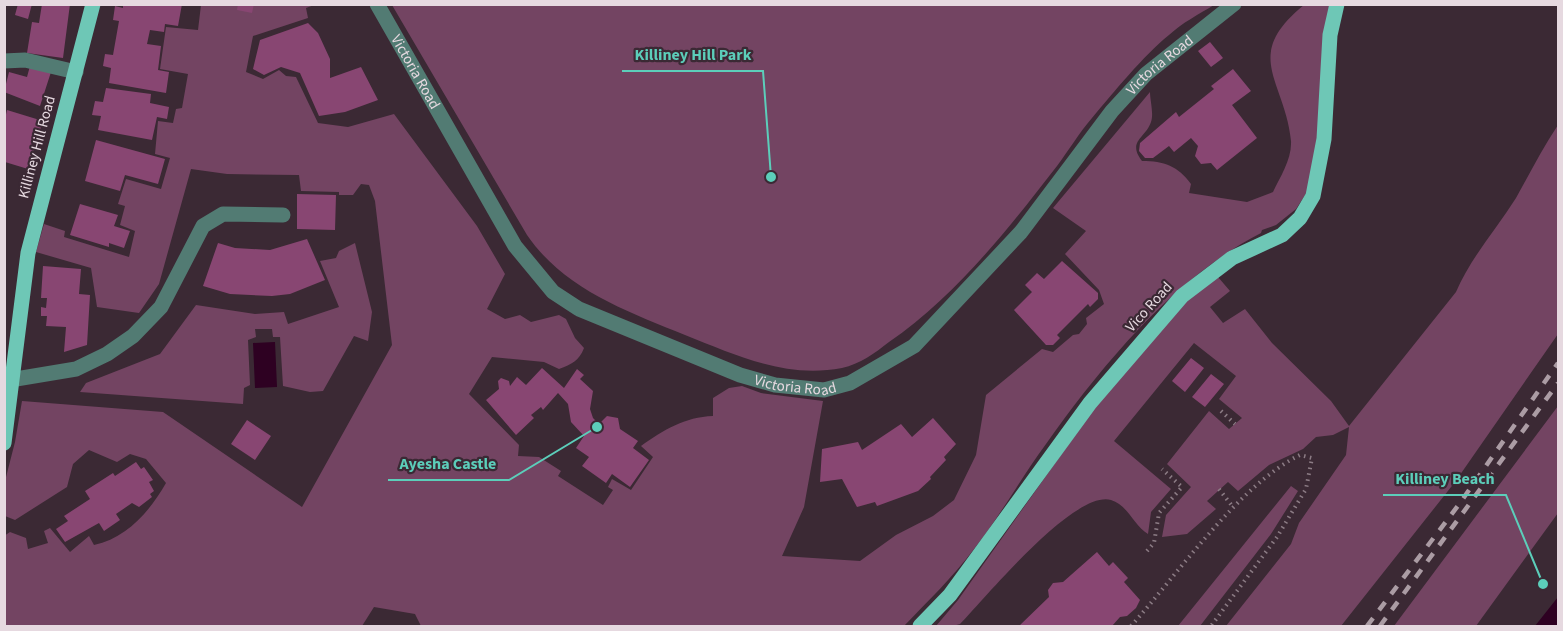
<svg xmlns="http://www.w3.org/2000/svg" width="1563" height="631" viewBox="0 0 1563 631" font-family="'Source Sans 3',sans-serif">
<style>
.green{fill:#734462}
.water{fill:#2e0122}
.building{fill:#884672}
.lines{fill:none;stroke-linecap:round;stroke-linejoin:round}
.path{stroke:#8c7c85;stroke-width:4;stroke-dasharray:1.5 4.5;stroke-linecap:butt}
.minor{stroke:#527b73;stroke-width:15}
.major{stroke:#6ec7b6;stroke-width:15}
.rail{stroke:#ab9ca4;stroke-width:4.5;stroke-dasharray:10 10;stroke-linecap:butt}
.labels{text-anchor:middle;dominant-baseline:central;stroke-width:4.5;stroke-linejoin:round;paint-order:stroke}
.street-label{font-size:15px;fill:#e6d9e0;stroke:#3b2934}
.leader{fill:none;stroke:#5cceba;stroke-width:2}
.callout-dot{fill:#5cceba;stroke:#3b2934;stroke-width:2}
.callout-label{font-size:16px;text-anchor:middle;font-weight:bold;fill:#5cceba;stroke:#3b2934;stroke-width:4.5;stroke-linejoin:round;paint-order:stroke}
</style>
<rect width="100%" height="100%" fill="#3b2934"/>
<path class="green" d="M201 5H314L306 8 308 18 253 36 246 72 263 79 279 70 286 76 296 77 318 123 348 127 394 114 477 226 505 274 487 309 505 319 520 315 531 322 559 315 566 319 575 338 584 348C579 361 572 364 559 369L544 362 492 357 469 394 519 445 518 456 539 457 561 471 558 476 603 505 613 490 608 487 612 479 631 490 653 457 641 446C663 430 685 417 713 416V398L729 388 742 386 761 393 823 401 804 507 782 556 860 561 896 535 933 516 954 500 976 455 986 395 1042 349 1053 352 1073 335 1079 334 1087 324 1086 318 1104 304 1099 290 1065 254 1086 231 1053 208 1150 92C1150 100 1154 114 1151 122 1145 139 1127 141 1142 161 1164 161 1178 166 1191 184L1189 193 1247 202 1273 192C1280 177 1292 159 1291 141 1285 80 1241 56 1304 5H1332L1322 116 1307 192 1296 209 1276 225 1262 230 1261 233C1175 277 1102 365 1046 444 1021 478 1000 516 974 549 953 577 928 601 904 626H421L415 614 374 607 362 626H5L4 536 10 532 26 538 28 549 48 543 44 531 50 528 70 552 89 536 94 545C127 538 150 511 166 483L146 459 130 454 117 462 89 450 73 464 67 487 15 520 5 516V481L15 442 22 401 163 412 302 507 392 345 375 201 369 185 361 184 353 195H339V192L301 191 299 175 227 174 191 169 159 284 139 313 97 307 91 268 36 252 44 224 65 231 64 237 129 257 135 231 120 225 125 206 118 204 126 179 161 189 170 158 155 154 158 121 173 123 176 109 182 108 188 74 160 69 166 27 198 30Z
M392 5H1214C1199 14 1182 23 1169 35 1143 56 1114 92 1092 118 1079 133 1069 150 1057 166 1009 228 955 297 889 342 875 353 860 364 842 368 785 379 736 355 685 335 626 311 564 289 527 235Z
M1558 125V334L1455 482 1341 626H1226L1291 544 1299 523 1346 455 1349 427 1333 435 1316 437 1303 449 1269 465 1238 491 1228 482 1207 501 1216 509 1187 534 1162 537 1166 515 1191 487 1167 464 1209 411 1229 429 1242 418 1219 399 1236 376 1194 343 1114 441 1171 489 1151 512 1148 534C1134 526 1128 505 1111 500 1074 490 986 597 960 624L953 626H936L958 600 1095 407 1186 301 1218 277 1230 291 1210 307 1223 323 1245 309 1272 343 1331 401 1349 426 1456 292C1471 257 1496 230 1516 198 1530 173 1542 149 1558 125Z
M355 243 372 312 368 341 354 336 323 391 310 392 283 386 280 337H273L272 329H255L256 337 248 340 250 385 244 388 243 404 80 392 86 383 160 354 196 305 255 314 284 312 288 324 339 307 320 261 336 258 339 251Z
M1558 406V513L1476 626H1394Z
M1291 486 1298 491 1271 534 1200 626H1178Z"/>
<path class="water" d="M275 342 277 387 255 388 253 343Z
M1558 597V626H1535Z"/>
<path class="building" d="M18 4H32L28 19 15 15Z
M42 4H70L63 58 27 53 32 22 39 23Z
M123 4H182L178 26 165 24 164 32 150 30 147 44 161 46 158 70 169 72 166 93 109 83 111 68 103 66 105 54 113 55 119 21 113 20 115 6 123 8Z
M238 4H254L252 13 237 10Z
M308 23 318 33 330 59V78L361 67 378 100 345 112 319 116 300 73 281 67 264 75 253 69 260 40Z
M1210 42 1223 58 1211 67 1198 51Z
M30 66 51 72 40 106 4 92 9 72 27 77Z
M1233 69 1251 91 1232 105 1257 138 1217 170 1211 163 1201 164 1195 156 1198 146 1191 138 1174 152 1169 146 1153 158H1145L1139 151 1140 143 1176 112 1179 117 1214 89 1211 86Z
M106 88 151 94 150 103 169 107 167 119 157 117 152 140 98 130 101 116 92 115 95 101 103 102Z
M7 110 43 121 28 169 5 162V119Z
M96 140 165 159 158 184 125 175 120 191 85 181Z
M297 194 336 195 335 230 297 229Z
M80 204 118 215 114 226 130 231 124 248 109 243V247L70 235Z
M307 239 325 280 290 294 272 296 230 294 203 286 218 243 235 248 270 250Z
M1062 261 1098 293V299L1090 307 1088 304 1057 335 1060 338 1053 345H1046L1014 310 1032 292 1025 285 1037 273 1044 279Z
M43 266 81 269 79 294 90 295 87 345 64 352 66 327 46 326 47 316H41V307L46 308 47 298H41Z
M1191 358 1204 368 1185 392 1172 381Z
M542 368 564 388 577 369 584 375 580 379 593 391 590 409 593 418 599 424 607 416 618 418 620 429 638 441 633 448 649 460 630 487 612 474 606 483 582 466 589 457 576 448 584 436 571 422 568 404 558 393 543 410 541 407 531 415 534 418 516 435 486 400 499 389 498 381 501 378 509 381 510 386 517 377 526 385Z
M1211 374 1224 384 1205 407 1192 397Z
M933 418 956 444 944 457 946 460 930 477 931 479 918 491 877 506 875 502 857 507 842 479 820 482 822 449 858 442 862 450 901 424 912 437Z
M247 420 271 436 255 460 231 444Z
M136 462 141 469 144 467 153 480 149 482 154 491 150 494 152 497 139 507 132 503 116 514 120 520 104 531 99 523 65 542 56 529 68 521 64 516 90 499 85 491 113 473 115 476Z
M1097 552 1109 566 1113 562 1128 578 1124 582 1140 600 1136 608 1127 616 1120 617 1112 626H1019L1049 597 1048 590 1053 583 1063 582Z"/>
<g class="lines">
<path class="path" d="M1221 411 1235 424
M1219 489 1233 507
M1147 551 1154 543 1159 513 1182 487 1162 469
M1131 626C1177 575 1240 484 1300 455L1312 458 1306 489 1277 537 1211 626"/>
<g class="minor">
<path id="s1" d="M377 4 515 246 553 292 579 309 740 375 775 385 824 390 850 383 914 346 1021 232 1112 111 1146 74 1234 4"/>
<path d="M4 61 25 60 76 72"/>
<path d="M4 381 76 369 107 354 133 336 161 307 203 226 223 214 283 215"/>
</g>
<path class="major" d="M4 443 28 253 93 4
M920 626 950 595 1090 403 1182 296 1232 258 1282 235 1300 218 1313 196 1324 139 1330 35 1337 4"/>
<path class="rail" d="M1367 626 1460 503 1558 363
M1380 626 1558 383"/>
</g>
<g class="labels">
<g class="street-label">
<text stroke="none"><textPath href="#s1" startOffset="1104">Victoria Road</textPath></text>
<text stroke="none"><textPath href="#s1" startOffset="78">Victoria Road</textPath></text>
<text transform="translate(37 147) rotate(-75)">Killiney Hill Road</text>
<text transform="translate(1149 307) rotate(-48)">Vico Road</text>
<text stroke="none"><textPath href="#s1" startOffset="600">Victoria Road</textPath></text>
</g>
</g>
<path class="leader" d="M771 177L763 71H622M597 427L509 480H388M1543 584L1506 495H1383"/>
<g class="callout-dot">
<circle cx="771" cy="177" r="6"/>
<circle cx="597" cy="427" r="6"/>
<circle cx="1543" cy="584" r="6"/>
</g>
<g class="callout-label">
<text x="693" y="60">Killiney Hill Park</text>
<text x="448" y="469">Ayesha Castle</text>
<text x="1445" y="484">Killiney Beach</text>
</g>
<rect width="1563" height="631" fill="none" stroke="#e6d9e0" stroke-width="12"/>
</svg>
